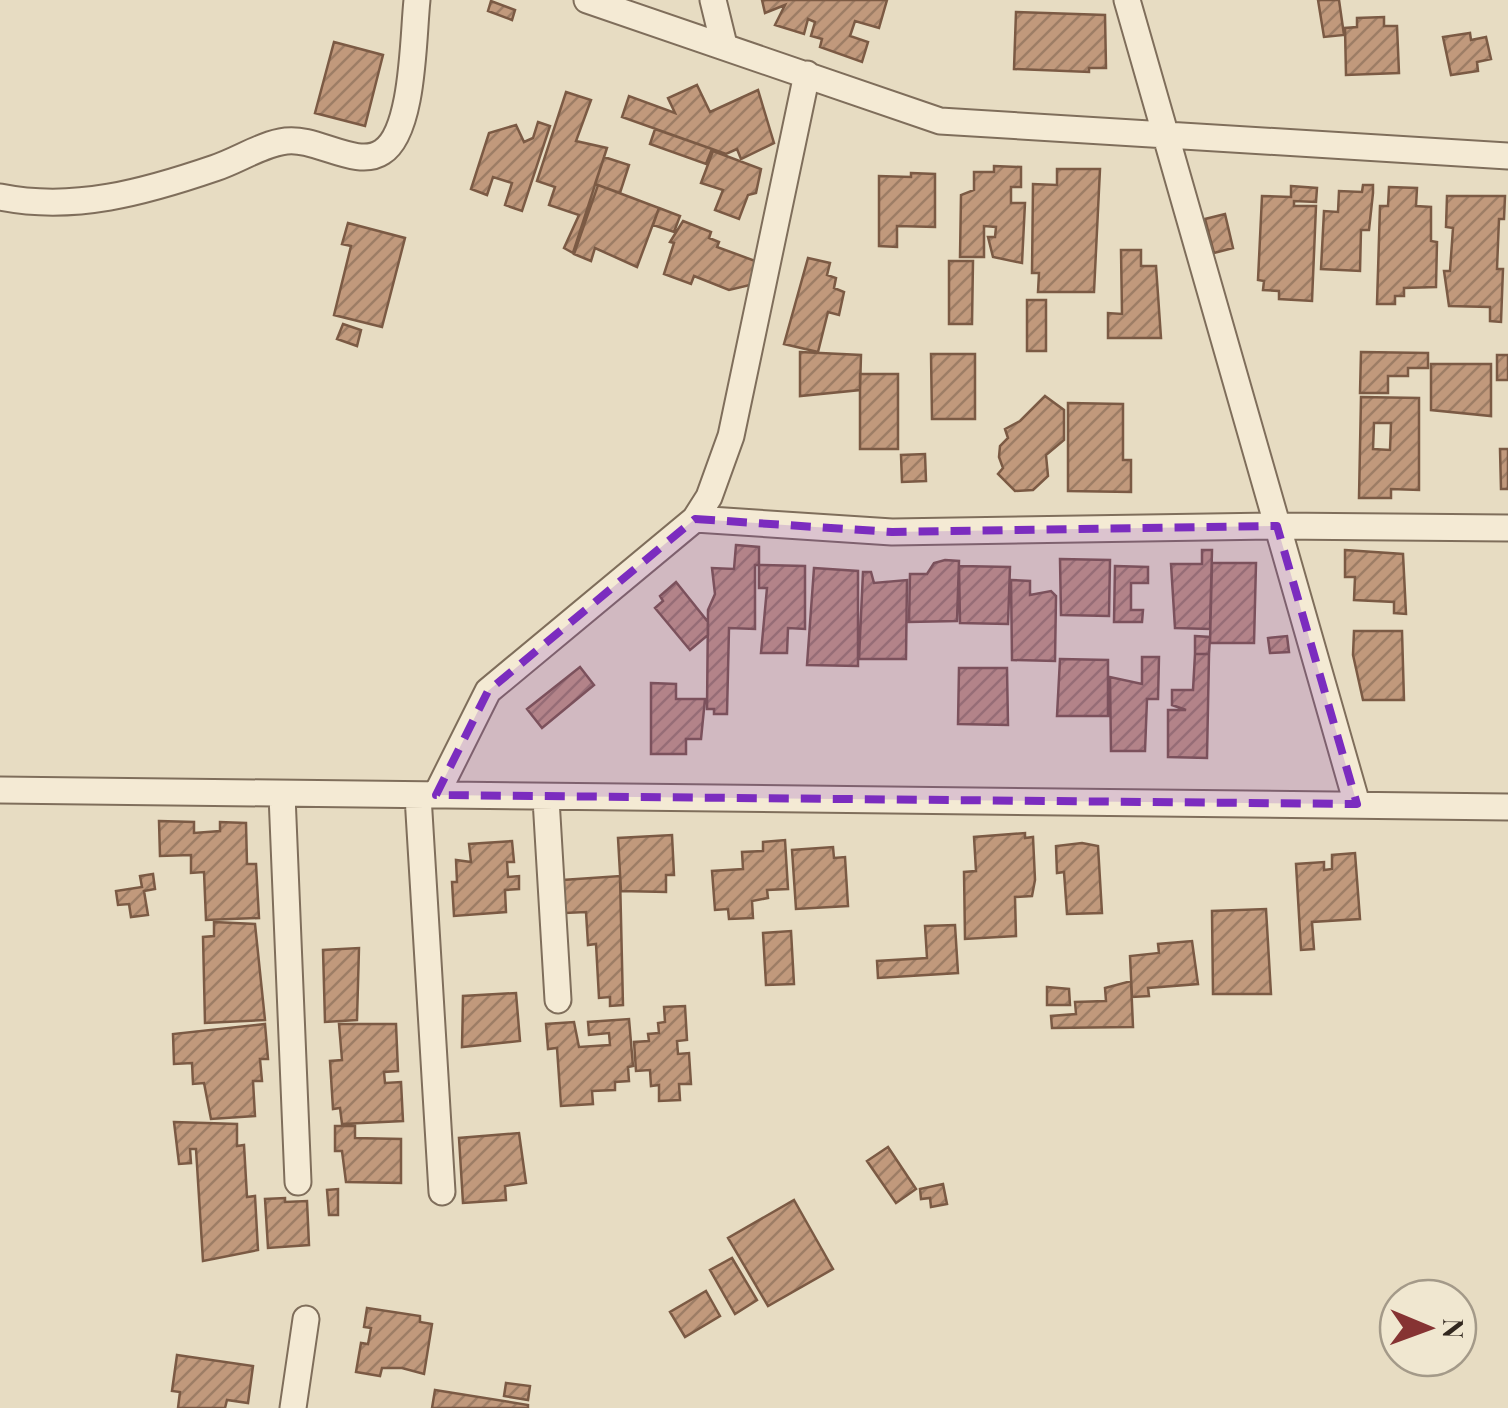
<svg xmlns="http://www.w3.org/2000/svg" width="1508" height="1408" viewBox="0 0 1508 1408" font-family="'Playfair Display',serif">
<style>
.building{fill:url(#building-hatch);stroke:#7b5a44;stroke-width:2.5;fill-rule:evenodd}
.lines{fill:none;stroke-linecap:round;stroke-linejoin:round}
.minor-casing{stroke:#7f6e5b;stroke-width:29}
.minor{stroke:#f4ead4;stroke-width:25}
.marked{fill:#7b2cbf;fill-opacity:0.2;stroke:#7b2cbf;stroke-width:8;stroke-dasharray:20 12;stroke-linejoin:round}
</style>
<defs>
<pattern id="building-hatch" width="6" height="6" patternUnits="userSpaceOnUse" patternTransform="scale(2.5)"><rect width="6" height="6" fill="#c1997c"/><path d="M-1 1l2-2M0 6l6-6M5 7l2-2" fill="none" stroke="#9d7d65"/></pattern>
</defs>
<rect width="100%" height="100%" fill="#e7dcc2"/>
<path class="building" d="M762 0H887L879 28 855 21 850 36 868 42 862 62 820 47 822 39 811 36 815 22 808 19 804 34 775 25 785 5 765 13Z
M1318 0H1339L1344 35 1324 37Z
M491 1 515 10 512 20 488 11Z
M1016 12 1105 15 1106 68H1089V72L1014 69Z
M1384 17V26H1397L1399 73 1346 75 1345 28 1357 27V18Z
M1470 33 1471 40 1486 37 1491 59 1477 62 1478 71 1451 75 1443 37Z
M334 42 383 55 365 126 315 113Z
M697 85 710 112 758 90 774 143 741 159 737 149 726 154 622 117 629 96 675 113 668 98Z
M566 92 591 100 576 141 607 148 573 253 564 248 579 215 549 205 555 187 537 181Z
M538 122 550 126 522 211 505 205 512 183 493 177 487 195 471 189 489 133 516 125 524 142 533 138Z
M655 129 712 149 706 164 650 144Z
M713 151 761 169 756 193 748 195 739 219 715 210 723 190 701 183Z
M604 157 629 165 620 193 595 184Z
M994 166 1021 167V187H1011V203H1025L1022 263 993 257 988 237H995L996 227 984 226V257H960L961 195 974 190V172H994Z
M1057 169H1100L1094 292H1038L1039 273H1032L1033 184 1057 185Z
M911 173 935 174V227L897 226V247L879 246V176L911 177Z
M598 185 659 208 637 267 595 248 591 261 574 254Z
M1363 185H1373V193L1369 230H1361L1360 271 1321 269 1324 211 1338 212 1339 191 1362 192Z
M1291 186 1317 188 1316 202 1294 201V206H1316L1312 301 1279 299V291L1263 290 1264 281 1258 280 1262 196 1291 197Z
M1389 187 1417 188 1416 206 1431 207V241L1437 242 1436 287 1404 288V296H1395V304H1377L1380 206H1388Z
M1447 196H1505L1504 219H1499L1497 269H1503L1501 322 1490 321V307L1449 306 1444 271H1450L1453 228 1446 227Z
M659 208 680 216 674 232 653 225Z
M1225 214 1233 248 1214 253 1205 219Z
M683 221 711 232 709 238 719 242 717 247 758 262 750 285 729 290 694 276 691 284 664 274 674 243 670 242Z
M348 223 405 238 382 327 334 315 351 246 342 244Z
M1121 250H1141V266H1156L1161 338H1108V313L1122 314Z
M808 258 830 263 827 275 836 278 834 288 844 292 839 315 828 312 818 352 784 344Z
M949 261H973L972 324H949Z
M1027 300H1046V351H1027Z
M343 324 361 330 357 346 337 339Z
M800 352 861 355 860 390 800 396Z
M1361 352 1428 353V368H1408V376H1388V393H1360Z
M931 354H975V419H932Z
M1497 355H1508V380H1497Z
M1431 364H1491V416L1431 410Z
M860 374H898V449H860Z
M1045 396 1064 410V440L1046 455 1048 476 1033 490 1015 491 998 474 1003 468 999 457 1000 446 1008 438 1005 429 1020 421Z
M1361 397 1419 398V490L1391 489V498H1359ZM1374 423H1391L1390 450 1373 449Z
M1068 403 1123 404V460H1131V492L1068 491Z
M1500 449H1508V489H1501Z
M925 454 926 481 902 482 901 455Z
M736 545 759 547V565H755V629L729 628 727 714H714V709H707L708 610 715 594 712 568 734 569Z
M1202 550H1212L1210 629 1175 628 1171 564H1202Z
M1345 550 1403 554 1406 614 1394 613V602L1354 600 1355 577H1345Z
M1060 559 1110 560 1109 616 1061 615Z
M945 560 959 561 957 621 909 622 910 574H927L934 563Z
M1212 563H1256L1254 643H1210Z
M759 565 805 566V629L788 628 787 653H761L767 588H759Z
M959 566 1010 567 1008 624 960 623Z
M1115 566 1148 567V583H1131V610H1143L1142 622H1114Z
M814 568 858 571V666L807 665Z
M863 572H871L874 583 907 580 906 659H859Z
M1011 580 1030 581V595L1051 591 1056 596 1055 661 1012 660Z
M676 582 708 622V635L690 650 655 608 663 601 660 596Z
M1354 631H1402L1404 700H1363L1353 655Z
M1195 636 1210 637 1209 654H1195Z
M1287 636 1289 652 1270 653 1268 638Z
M1195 654H1209L1207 758 1168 757V710H1186L1172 705V690H1193Z
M1142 657H1159L1158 699H1147L1145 751H1111L1110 677 1142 684Z
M1060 659 1108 660V716H1057Z
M580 667 594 685 542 728 527 709Z
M959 668H1007L1008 725 958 724Z
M651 683 676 684V699H705L701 739H686V754H651Z
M159 821 194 822V833L220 831V822L246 823 247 864H256L259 918 206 920 204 872 191 873V855L160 856Z
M1025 833V838L1033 837 1035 880 1032 896 1015 897 1016 936 965 939 964 872 976 871 974 837Z
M672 835 674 875H666V892L621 891 618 838Z
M785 840 788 889 767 890 768 898 752 901 753 918 729 919 728 909 715 910 712 871 743 869 742 852 763 851V842Z
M512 841 514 862H507L508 877 519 876V889L505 890 506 912 454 916 452 882H457L456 860 471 862 469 844Z
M1082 843 1098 846 1102 913 1067 914 1064 872 1057 873 1056 846Z
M833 847 834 858 845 857 848 906 796 909 792 850Z
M1355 853 1360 919 1312 922 1314 949 1301 950 1296 864 1324 862V870L1332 869V855Z
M153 874 155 889 144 891 148 915 131 917 129 904 118 905 116 891 142 887 140 876Z
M620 876 623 1005 610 1006V997L599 998 596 944 588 945 586 912 565 913 563 880Z
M1266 909 1271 994H1213L1212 911Z
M214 922 255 924 265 1020 205 1023 203 937 214 936Z
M955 925 958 973 878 978 877 961 927 958 925 926Z
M791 931 794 984 766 985 763 933Z
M1192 941 1198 984 1148 988 1149 996 1132 997 1130 956 1159 953 1158 944Z
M359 948 357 1020 325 1022 323 950Z
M1131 981 1133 1027 1052 1028 1051 1016 1076 1014 1075 1002 1106 1001 1105 988Z
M1047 987 1069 989 1070 1005H1047Z
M516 993 520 1041 462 1047 463 996Z
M685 1006 687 1040 677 1041 678 1054 689 1053 691 1084H679L680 1100 659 1101V1085L651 1086 650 1070 636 1071 634 1042 649 1041 648 1034 659 1033 658 1023 665 1022 664 1007Z
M629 1019 633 1066 628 1067 629 1081 615 1082V1090L592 1091 593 1104 561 1106 557 1048 548 1049 546 1024 574 1022 579 1047 610 1045 609 1033 589 1035 588 1022Z
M265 1024 268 1059H260L262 1081H253L255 1116 211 1119 204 1083 193 1084 192 1063 174 1064 173 1034Z
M339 1024H396L398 1071 384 1072 385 1083 401 1082 403 1121 342 1124 340 1108 333 1109 330 1061 342 1060Z
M174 1122 237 1124V1146L244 1145 247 1197 255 1196 258 1250 203 1261 196 1149H190L191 1163 179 1164Z
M335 1126H355V1138L401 1139V1183L346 1182 342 1151H335Z
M519 1133 526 1183 505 1186 506 1200 463 1203 459 1138Z
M888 1147 916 1189 896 1203 867 1161Z
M943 1184 947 1204 931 1207 930 1198 921 1199 920 1189Z
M338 1189V1215H329L327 1190Z
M285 1198V1202L307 1201 309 1245 268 1248 265 1199Z
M794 1200 833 1269 768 1306 728 1238Z
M732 1258 757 1300 735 1314 710 1270Z
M706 1291 720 1316 685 1337 670 1312Z
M367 1308 420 1316V1322L432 1324 424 1374 402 1368H382L380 1376 356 1372 361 1343 368 1344 371 1328 364 1327Z
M177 1355 253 1366 248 1403 227 1400 225 1408H178L180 1392 172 1391Z
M506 1383 530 1386 528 1400 504 1396Z
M435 1390 528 1405V1408H432Z"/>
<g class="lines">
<g class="minor-casing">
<path id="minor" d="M587 0 940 121 1508 156
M713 0 724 45
M1127 0 1357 804
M0 197C74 212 145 192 215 168 239 160 262 144 286 141 316 137 357 169 382 152 414 132 413 36 417 0
M695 519 892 532 1277 526 1508 528
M0 790 1508 807
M282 795 298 1182
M436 795 488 691 695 519 709 497 731 436 807 74
M418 796 442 1192
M546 799 558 1000
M293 1408 306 1319"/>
</g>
<use href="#minor" class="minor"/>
</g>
<path class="marked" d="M695 519 892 532 1277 526 1357 804 436 795 488 691Z"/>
<g transform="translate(1428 1328) rotate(91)"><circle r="48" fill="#f0e7d0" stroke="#a49a89" stroke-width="2.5"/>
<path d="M0-8L18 38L0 25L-18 38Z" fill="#863333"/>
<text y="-15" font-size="28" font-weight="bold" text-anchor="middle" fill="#31271e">N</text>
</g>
</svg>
